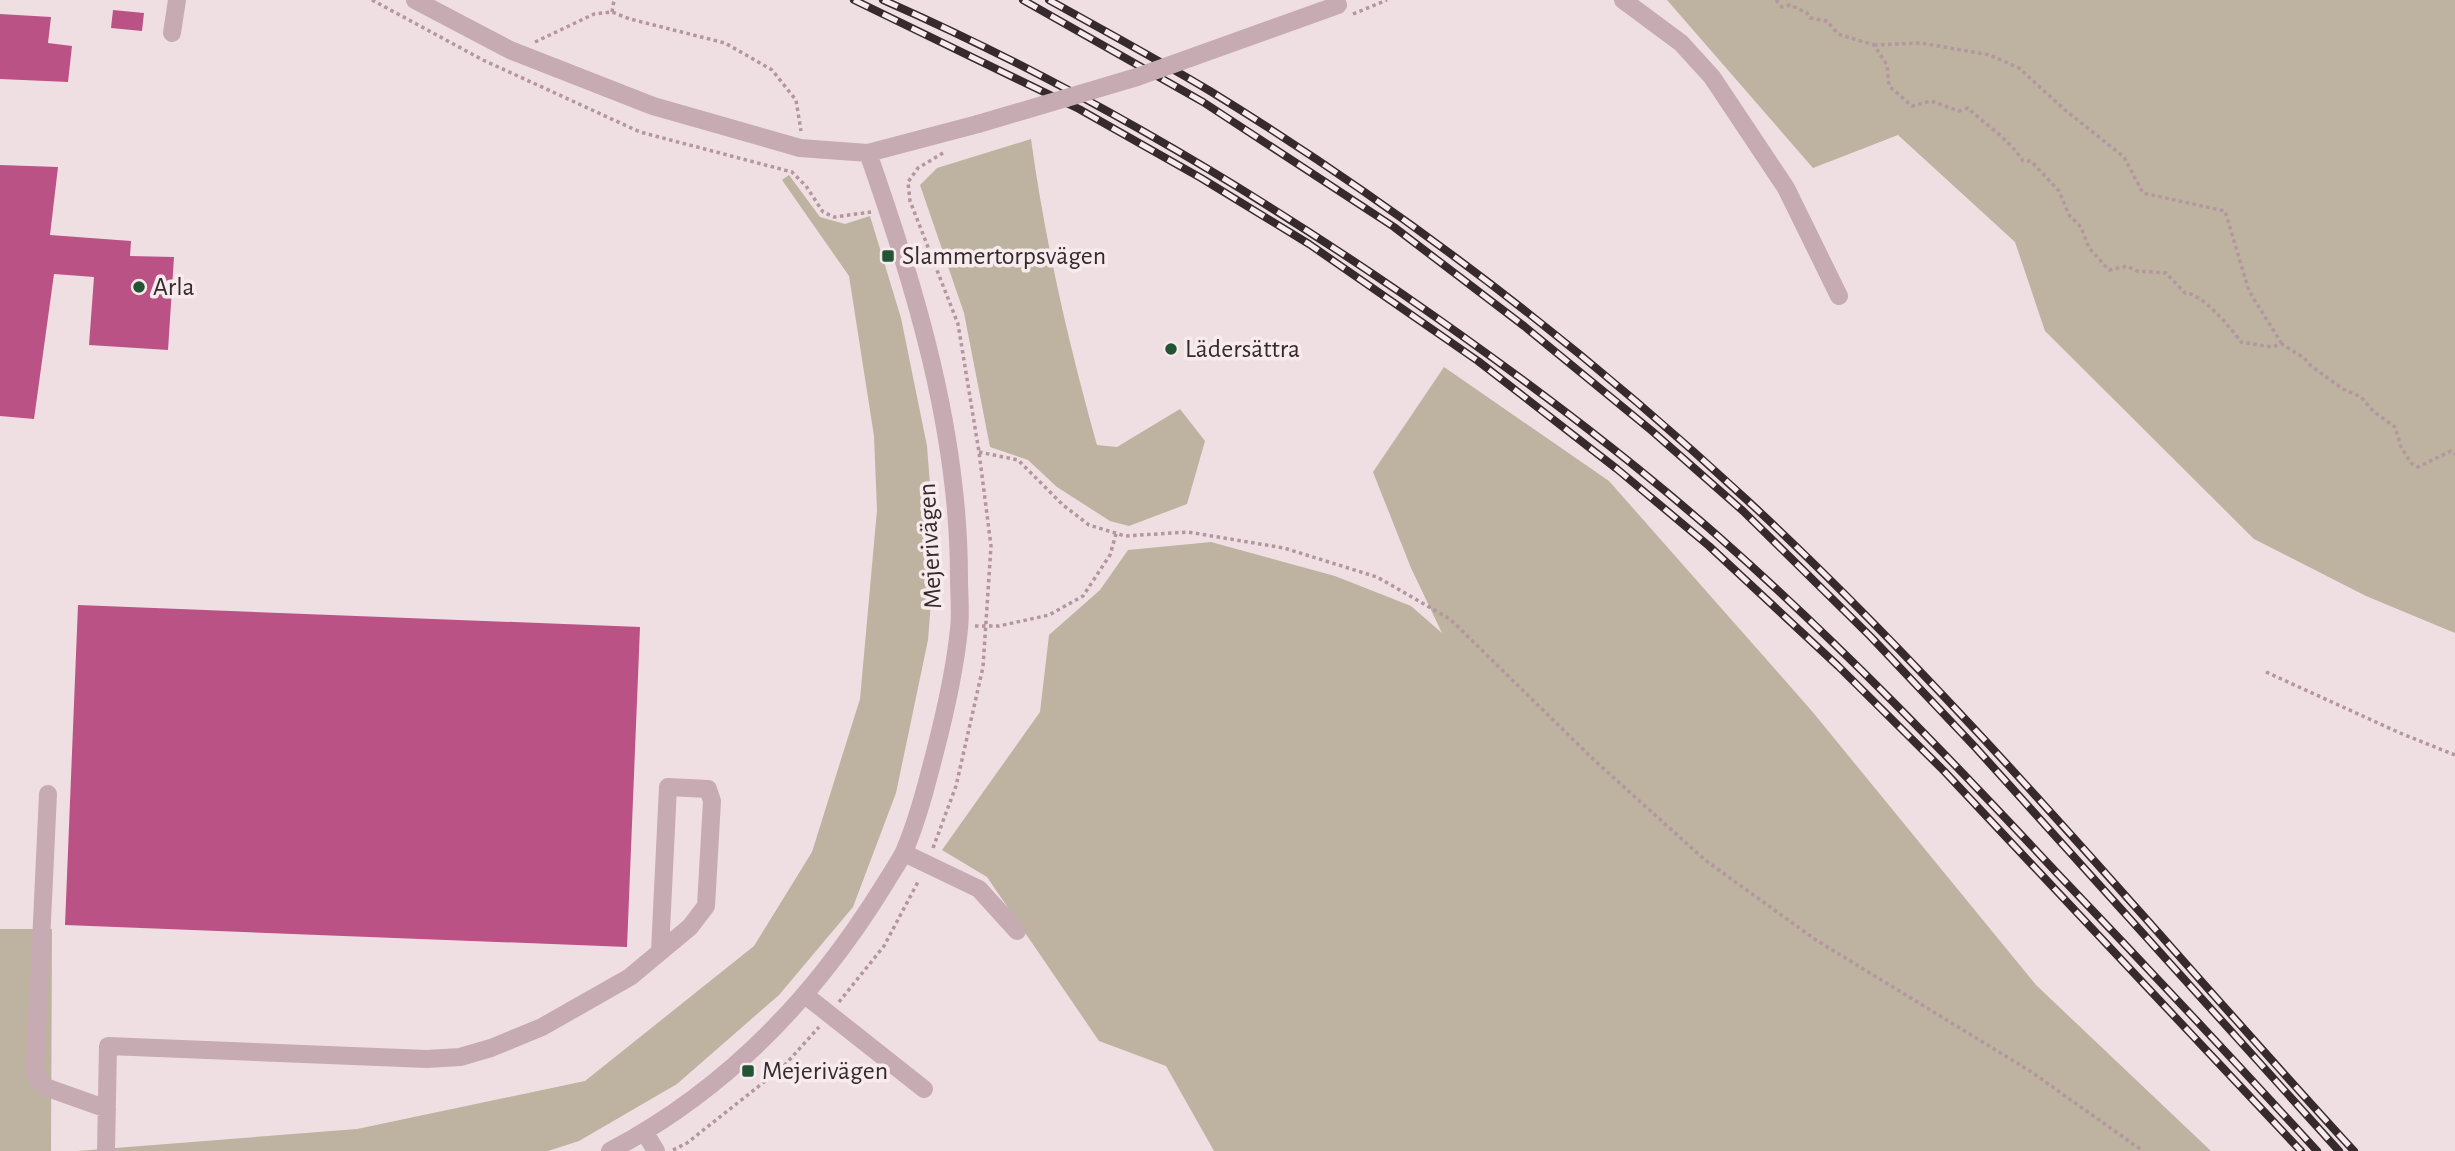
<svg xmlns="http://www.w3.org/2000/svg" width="2455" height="1151" viewBox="0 0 2455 1151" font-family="'Alegreya Sans',sans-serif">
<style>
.green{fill:#beb2a0}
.building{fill:#bb5285}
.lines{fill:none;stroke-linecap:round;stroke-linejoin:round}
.path{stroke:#b3969f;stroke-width:3.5;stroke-dasharray:3.5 3.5;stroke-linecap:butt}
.minor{stroke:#c7abb3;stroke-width:18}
.rail-casing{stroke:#362a2f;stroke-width:8}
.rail{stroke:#f8ebed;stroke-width:5;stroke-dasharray:16;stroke-linecap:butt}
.minor-bridge{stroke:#c7abb3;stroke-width:18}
.poi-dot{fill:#235433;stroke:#f8ebed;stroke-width:2.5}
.labels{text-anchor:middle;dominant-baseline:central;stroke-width:7;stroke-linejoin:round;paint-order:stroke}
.poi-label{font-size:26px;fill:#362a2f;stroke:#f8ebed;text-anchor:start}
.street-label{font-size:26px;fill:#362a2f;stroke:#f8ebed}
</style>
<rect width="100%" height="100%" fill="#f0dfe2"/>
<path class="green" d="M1667 0H2455V633L2366 596 2254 539 2045 331 2015 242 1898 135 1813 168Z
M1031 139C1045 242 1069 345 1097 445L1117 447 1180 409 1205 441 1187 504 1129 526 1110 521 1057 487 1028 460 990 447 964 313 920 185 937 168Z
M789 175 820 217 845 224 870 216 901 318 927 446 935 550 928 640 896 793 853 907 779 995 677 1084 579 1141 548 1151H77L357 1129 585 1081 754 946 812 852 860 699 877 510 874 436 849 276 782 180Z
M1444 367 1609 481 1811 710 2036 985 2211 1151H1214L1166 1066 1099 1041 987 877 942 850 1040 712 1049 635 1100 590 1128 550 1211 542 1335 576 1411 606 1442 633 1411 568 1373 472Z
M0 929H52L51 1151H0Z"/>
<path class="building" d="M113 10 144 13 142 31 111 28Z
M0 14 51 17 48 43 72 46 68 82 0 79Z
M0 165 58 167 50 235 131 241 130 256 174 257 168 350 89 345 94 277 54 274 34 419 0 416Z
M78 605 640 627 627 947 65 925Z"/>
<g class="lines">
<path class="path" d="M372 0 483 60 640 132 792 172 806 186 823 212 834 217 871 212
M1776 0 1782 7 1790 5 1807 13 1810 18 1827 21 1838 34 1874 45 1887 65 1889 86 1912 106 1931 101 1959 111 1968 108C1986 125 2010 140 2023 161H2031L2059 191 2069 215 2081 227 2089 248 2109 270 2127 266 2137 271 2166 273 2185 293C2202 293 2231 328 2241 342L2272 347 2282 344 2304 358 2311 366 2343 389 2361 397 2373 411 2395 427 2401 447 2411 463 2418 467 2451 451 2455 454
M612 12 614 0
M1353 14 1387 0
M535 42 594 14 612 12 630 19 725 43 772 70 796 100 801 131
M1874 45 1921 43 1990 55 2019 68 2065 110 2124 157 2143 193 2225 211 2249 291 2282 344
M979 452 1018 460 1063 505 1089 525 1125 536 1188 532 1284 548 1377 577 1450 619 1594 760 1705 860 1816 940 2030 1071 2143 1151
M975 626H999L1049 615 1083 596 1110 555 1116 534
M2266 672 2400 733 2455 755
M933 848 956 786 983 667 991 546 979 452 958 324 910 201 908 182 918 168 943 153
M839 1002 884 946 919 880
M673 1150 687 1143 783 1067 819 1027"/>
<path class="minor" d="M415 0 510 50 653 106 800 148 868 153 978 124
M1623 0 1681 43 1712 77 1786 188 1839 296
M172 33 177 0
M48 794 35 1069 39 1082 48 1088 107 1109
M904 853 979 889 1017 931
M805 995 924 1089
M645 1133 656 1151
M106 1151 108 1046 427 1059 460 1057 491 1048 542 1027 630 977 690 927 706 906 712 801 708 789 668 787 660 951
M610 1151C693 1107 766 1044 824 971 847 942 867 913 886 882 892 872 899 862 904 852 918 819 927 783 936 748 946 709 955 669 959 629 961 613 959 595 959 578 959 432 916 289 868 153"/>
<g class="rail-casing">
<path id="rail" d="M854 0 1079 109 1201 178 1309 244 1478 361 1617 469 1709 546 1838 666 1944 771 2301 1151
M883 0C1066 80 1237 181 1401 293 1511 369 1619 449 1719 537 1838 642 1948 756 2056 872 2144 964 2231 1057 2317 1151
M1023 0 1203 102 1394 227 1524 326 1652 431 1743 511 1870 636 1975 747 2339 1151
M1049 0C1103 30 1157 59 1210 91 1402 209 1583 348 1748 501 1966 703 2154 933 2354 1151"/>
</g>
<use href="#rail" class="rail"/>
<path class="minor-bridge" d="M978 124 1137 77 1338 5"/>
</g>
<g class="poi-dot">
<rect x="881" y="249" width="14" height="14" rx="3.5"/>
<circle cx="139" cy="287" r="7"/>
<circle cx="1171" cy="349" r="7"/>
<rect x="741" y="1064" width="14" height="14" rx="3.5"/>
</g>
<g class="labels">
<g class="poi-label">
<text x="902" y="256">Slammertorpsvägen</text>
<text x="153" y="287">Arla</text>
<text x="1185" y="349">Lädersättra</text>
<text x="762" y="1071">Mejerivägen</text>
</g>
<g class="street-label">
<text transform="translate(930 546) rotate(-93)">Mejerivägen</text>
</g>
</g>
</svg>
